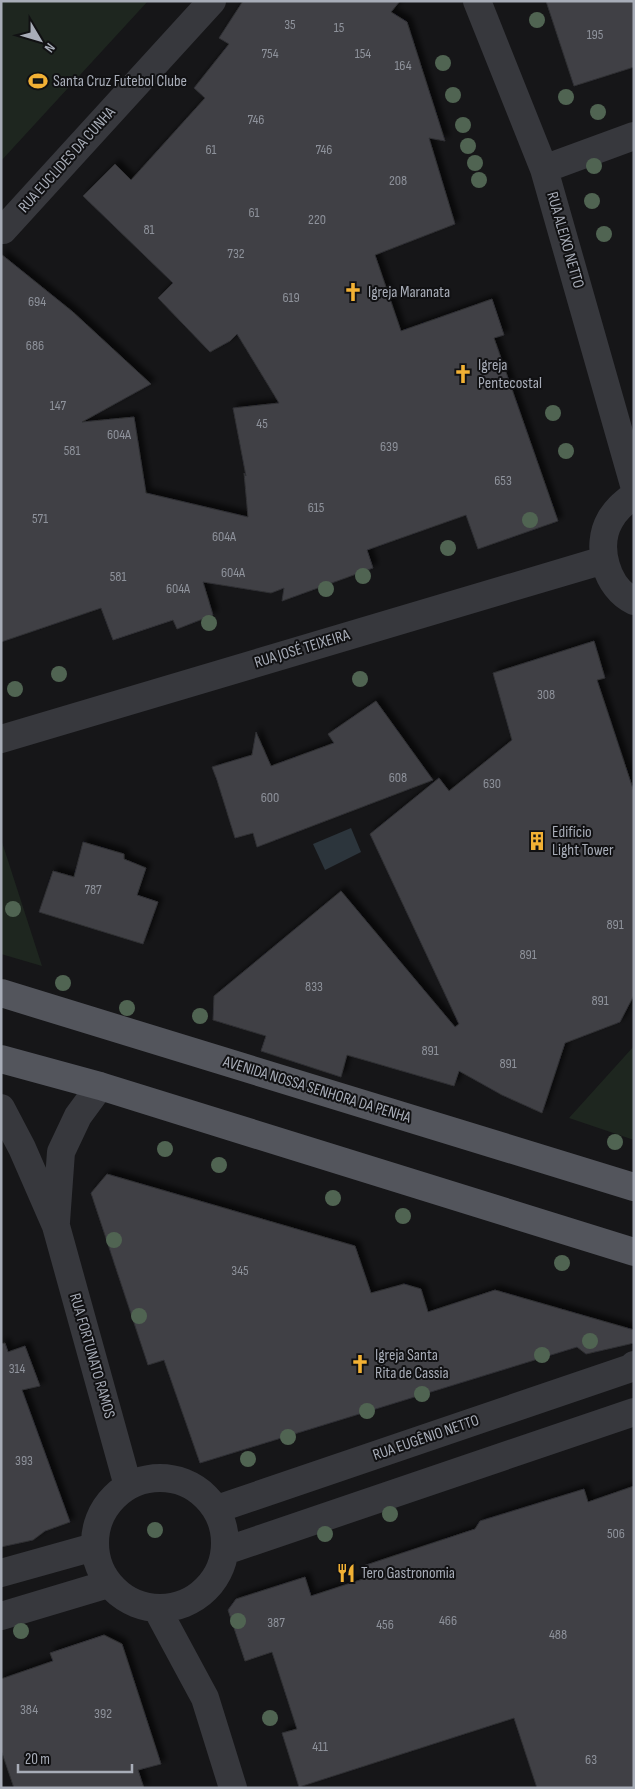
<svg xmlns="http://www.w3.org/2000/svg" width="635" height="1789" viewBox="0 0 635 1789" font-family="'Sofia Sans Condensed',sans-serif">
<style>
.green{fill:#1e261f}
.water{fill:#2c353c}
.building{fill:#404145;stroke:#303034;filter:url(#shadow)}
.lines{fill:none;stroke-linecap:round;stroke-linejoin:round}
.minor{stroke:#37383d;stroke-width:28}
.primary{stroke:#53555c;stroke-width:28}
.tree{fill:#506452}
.labels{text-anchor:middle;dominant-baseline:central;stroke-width:4;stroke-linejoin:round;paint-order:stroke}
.number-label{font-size:14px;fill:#8e929b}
.poi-label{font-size:16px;fill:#a8adb8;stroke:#111113;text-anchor:start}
.street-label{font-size:16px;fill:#a8adb8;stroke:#111113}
</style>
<defs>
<filter id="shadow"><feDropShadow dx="4.5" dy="-4.5" stdDeviation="2.5" flood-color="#0009"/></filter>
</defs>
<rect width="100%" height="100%" fill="#161618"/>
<path class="green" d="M1 1H148L1 161Z
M1 839 42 966 1 954Z
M634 1046V1140L569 1118Z"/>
<path class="water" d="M351 828 361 852 325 870 313 844Z"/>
<path class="building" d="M243 1H400L391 12 407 22 445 141 429 138 455 224 375 255 401 331 492 299 504 335 494 338 558 521 478 549 466 515 367 550 373 568 282 601 284 588 271 593 203 582 213 615 177 629 173 620 113 640 101 608 1 642V254L73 312 151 384 82 422 134 417 146 493 248 517 244 473 246 476 233 408 279 403 237 334 230 341 210 352 158 298 173 283 83 196 115 164 131 180 205 98 194 88 229 44 219 38Z
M546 1H634V67L574 86Z
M594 641 605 678 597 680 634 792V995L620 1022 565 1043 542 1113 502 1095 459 1071 454 1086 347 1055 341 1077 261 1051 266 1036 213 1020 214 996 341 891 455 1027 459 1024 370 834 439 778 449 791 512 740 493 673Z
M376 701 433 780 257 847 253 833 235 838 217 780 212 767 252 755 256 732 271 766 334 743 328 734Z
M83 842 124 854V859L146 868 137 895 158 902 143 944 39 912 53 871 74 877Z
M107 1174 355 1246 371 1293 404 1284 421 1289 428 1312 495 1290 634 1330V1343L586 1354 577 1347 200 1463 164 1360 148 1365 91 1193Z
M5 1343 8 1352 25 1346 40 1386 22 1390 70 1522 45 1531 33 1540 1 1547V1344Z
M634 1486V1788H537L514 1718 299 1787 282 1733 297 1729 272 1652 245 1661 228 1610 236 1599 305 1577 311 1596 366 1578 363 1566 475 1529 480 1521 584 1489 588 1502Z
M104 1635 122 1644 161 1764 138 1770 144 1788H14L1 1750V1679L53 1661 50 1653Z"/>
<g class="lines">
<path class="minor" d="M477 1 544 169 634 485
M544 169 634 136
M3 230 212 1
M634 495C624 503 616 509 610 520 595 546 606 588 634 601
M1 739 604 560
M1 1108 22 1148 56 1226 128 1486
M56 1222 61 1152 78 1116 100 1086
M95 1543a65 65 0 1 1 130 0a65 65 0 1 1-130 0Z
M217 1509 631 1368 634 1365
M225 1551 634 1412
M1 1573 94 1547
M157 1609 205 1698 233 1788
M1 1616 108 1584"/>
<path class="primary" d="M1 993 634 1187
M1 1059 100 1086 634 1252"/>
</g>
<g class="tree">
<circle cx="537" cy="20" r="8"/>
<circle cx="443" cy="63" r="8"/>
<circle cx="453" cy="95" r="8"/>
<circle cx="566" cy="97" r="8"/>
<circle cx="598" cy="112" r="8"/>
<circle cx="463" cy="125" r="8"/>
<circle cx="468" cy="146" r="8"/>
<circle cx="475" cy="163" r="8"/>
<circle cx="594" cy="166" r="8"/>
<circle cx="479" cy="180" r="8"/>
<circle cx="592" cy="201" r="8"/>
<circle cx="604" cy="234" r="8"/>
<circle cx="553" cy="413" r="8"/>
<circle cx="566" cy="451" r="8"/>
<circle cx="530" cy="520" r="8"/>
<circle cx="448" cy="548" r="8"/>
<circle cx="363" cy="576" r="8"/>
<circle cx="326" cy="589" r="8"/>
<circle cx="209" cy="623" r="8"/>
<circle cx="59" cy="674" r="8"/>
<circle cx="360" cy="679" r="8"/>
<circle cx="15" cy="689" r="8"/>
<circle cx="13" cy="909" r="8"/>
<circle cx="63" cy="983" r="8"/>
<circle cx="127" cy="1008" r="8"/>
<circle cx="200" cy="1016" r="8"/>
<circle cx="615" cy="1142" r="8"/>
<circle cx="165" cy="1149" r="8"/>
<circle cx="219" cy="1165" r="8"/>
<circle cx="333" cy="1198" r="8"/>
<circle cx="403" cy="1216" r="8"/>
<circle cx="114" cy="1240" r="8"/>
<circle cx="562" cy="1263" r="8"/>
<circle cx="139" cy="1316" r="8"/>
<circle cx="590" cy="1341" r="8"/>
<circle cx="542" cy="1355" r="8"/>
<circle cx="422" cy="1394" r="8"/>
<circle cx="367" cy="1411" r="8"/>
<circle cx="288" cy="1437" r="8"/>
<circle cx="248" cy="1459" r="8"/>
<circle cx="390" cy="1514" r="8"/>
<circle cx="155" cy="1530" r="8"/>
<circle cx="325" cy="1534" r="8"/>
<circle cx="238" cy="1621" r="8"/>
<circle cx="21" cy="1631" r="8"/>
<circle cx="270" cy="1718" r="8"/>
</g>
<defs>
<g id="stadium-bare" transform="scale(1.5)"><path d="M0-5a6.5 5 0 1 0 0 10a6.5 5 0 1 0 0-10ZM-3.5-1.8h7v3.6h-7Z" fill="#f2b134" stroke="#111113" stroke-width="2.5" paint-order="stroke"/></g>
<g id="church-bare" transform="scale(1.5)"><path d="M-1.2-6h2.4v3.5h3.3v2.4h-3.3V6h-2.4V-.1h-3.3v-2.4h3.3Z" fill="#f2b134" stroke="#111113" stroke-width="2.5" paint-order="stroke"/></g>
<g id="building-bare" transform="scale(1.5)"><path d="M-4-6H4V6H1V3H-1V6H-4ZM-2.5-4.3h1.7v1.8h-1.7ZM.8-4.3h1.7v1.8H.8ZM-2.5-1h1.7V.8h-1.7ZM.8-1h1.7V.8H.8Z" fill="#f2b134" stroke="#111113" stroke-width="2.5" paint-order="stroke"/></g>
<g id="restaurant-bare" transform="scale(1.5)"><path d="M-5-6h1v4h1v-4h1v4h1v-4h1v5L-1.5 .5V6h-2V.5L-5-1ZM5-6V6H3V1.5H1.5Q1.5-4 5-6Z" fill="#f2b134" stroke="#111113" stroke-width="2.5" paint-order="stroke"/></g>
</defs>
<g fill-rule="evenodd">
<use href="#stadium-bare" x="38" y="81"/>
<use href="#church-bare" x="353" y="292"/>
<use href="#church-bare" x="463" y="374"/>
<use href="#building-bare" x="537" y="841"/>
<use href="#church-bare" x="360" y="1364"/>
<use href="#restaurant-bare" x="346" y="1573"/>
</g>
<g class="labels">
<g class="number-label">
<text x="290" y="24">35</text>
<text x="339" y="27">15</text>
<text x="595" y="34">195</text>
<text x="270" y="53">754</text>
<text x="363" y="53">154</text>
<text x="403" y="65">164</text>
<text x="256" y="119">746</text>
<text x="211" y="149">61</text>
<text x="324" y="149">746</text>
<text x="398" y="180">208</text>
<text x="254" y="212">61</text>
<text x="317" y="219">220</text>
<text x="149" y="229">81</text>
<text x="236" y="253">732</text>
<text x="291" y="297">619</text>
<text x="37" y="301">694</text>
<text x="35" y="345">686</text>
<text x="58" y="405">147</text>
<text x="262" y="423">45</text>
<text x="119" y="434">604A</text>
<text x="389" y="446">639</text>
<text x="72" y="450">581</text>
<text x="503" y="480">653</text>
<text x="316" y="507">615</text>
<text x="40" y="518">571</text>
<text x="224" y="536">604A</text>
<text x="233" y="572">604A</text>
<text x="118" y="576">581</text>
<text x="178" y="588">604A</text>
<text x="546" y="694">308</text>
<text x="398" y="777">608</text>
<text x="492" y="783">630</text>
<text x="270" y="797">600</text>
<text x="93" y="889">787</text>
<text x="615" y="924">891</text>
<text x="528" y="954">891</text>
<text x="314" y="986">833</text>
<text x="600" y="1000">891</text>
<text x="430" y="1050">891</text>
<text x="508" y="1063">891</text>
<text x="240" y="1270">345</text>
<text x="17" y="1368">314</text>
<text x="24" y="1460">393</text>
<text x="616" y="1533">506</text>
<text x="448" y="1620">466</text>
<text x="276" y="1622">387</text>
<text x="385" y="1624">456</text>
<text x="558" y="1634">488</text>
<text x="29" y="1709">384</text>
<text x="103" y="1713">392</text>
<text x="320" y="1746">411</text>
<text x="591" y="1759">63</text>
</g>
<g class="poi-label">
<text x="53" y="81">Santa Cruz Futebol Clube</text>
<text x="368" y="292">Igreja Maranata</text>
<text x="478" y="365">Igreja<tspan x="478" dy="18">Pentecostal</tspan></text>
<text x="552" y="832">Edifício<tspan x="552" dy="18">Light Tower</tspan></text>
<text x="375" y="1355">Igreja Santa<tspan x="375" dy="18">Rita de Cassia</tspan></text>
<text x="361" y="1573">Tero Gastronomia</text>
</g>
<g class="street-label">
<text transform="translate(67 160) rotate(-48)">RUA EUCLIDES DA CUNHA</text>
<text transform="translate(565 240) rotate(74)">RUA ALEIXO NETTO</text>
<text transform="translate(302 649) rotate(-17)">RUA JOSÉ TEIXEIRA</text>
<text transform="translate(317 1090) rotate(17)">AVENIDA NOSSA SENHORA DA PENHA</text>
<text transform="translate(92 1356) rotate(74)">RUA FORTUNATO RAMOS</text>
<text transform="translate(426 1438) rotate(-19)">RUA EUGÊNIO NETTO</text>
</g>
</g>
<rect width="635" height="1789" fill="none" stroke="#a8adb8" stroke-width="5"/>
<g transform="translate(40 40) rotate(128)" stroke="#111113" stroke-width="4" paint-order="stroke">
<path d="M0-4L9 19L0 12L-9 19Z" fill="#a8adb8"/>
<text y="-8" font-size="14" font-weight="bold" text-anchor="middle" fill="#a8adb8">N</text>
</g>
<path d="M18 1764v8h114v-8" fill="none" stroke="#a8adb8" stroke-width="2.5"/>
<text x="25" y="1764" font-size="15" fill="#a8adb8" stroke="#111113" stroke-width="4" paint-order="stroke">20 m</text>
</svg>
